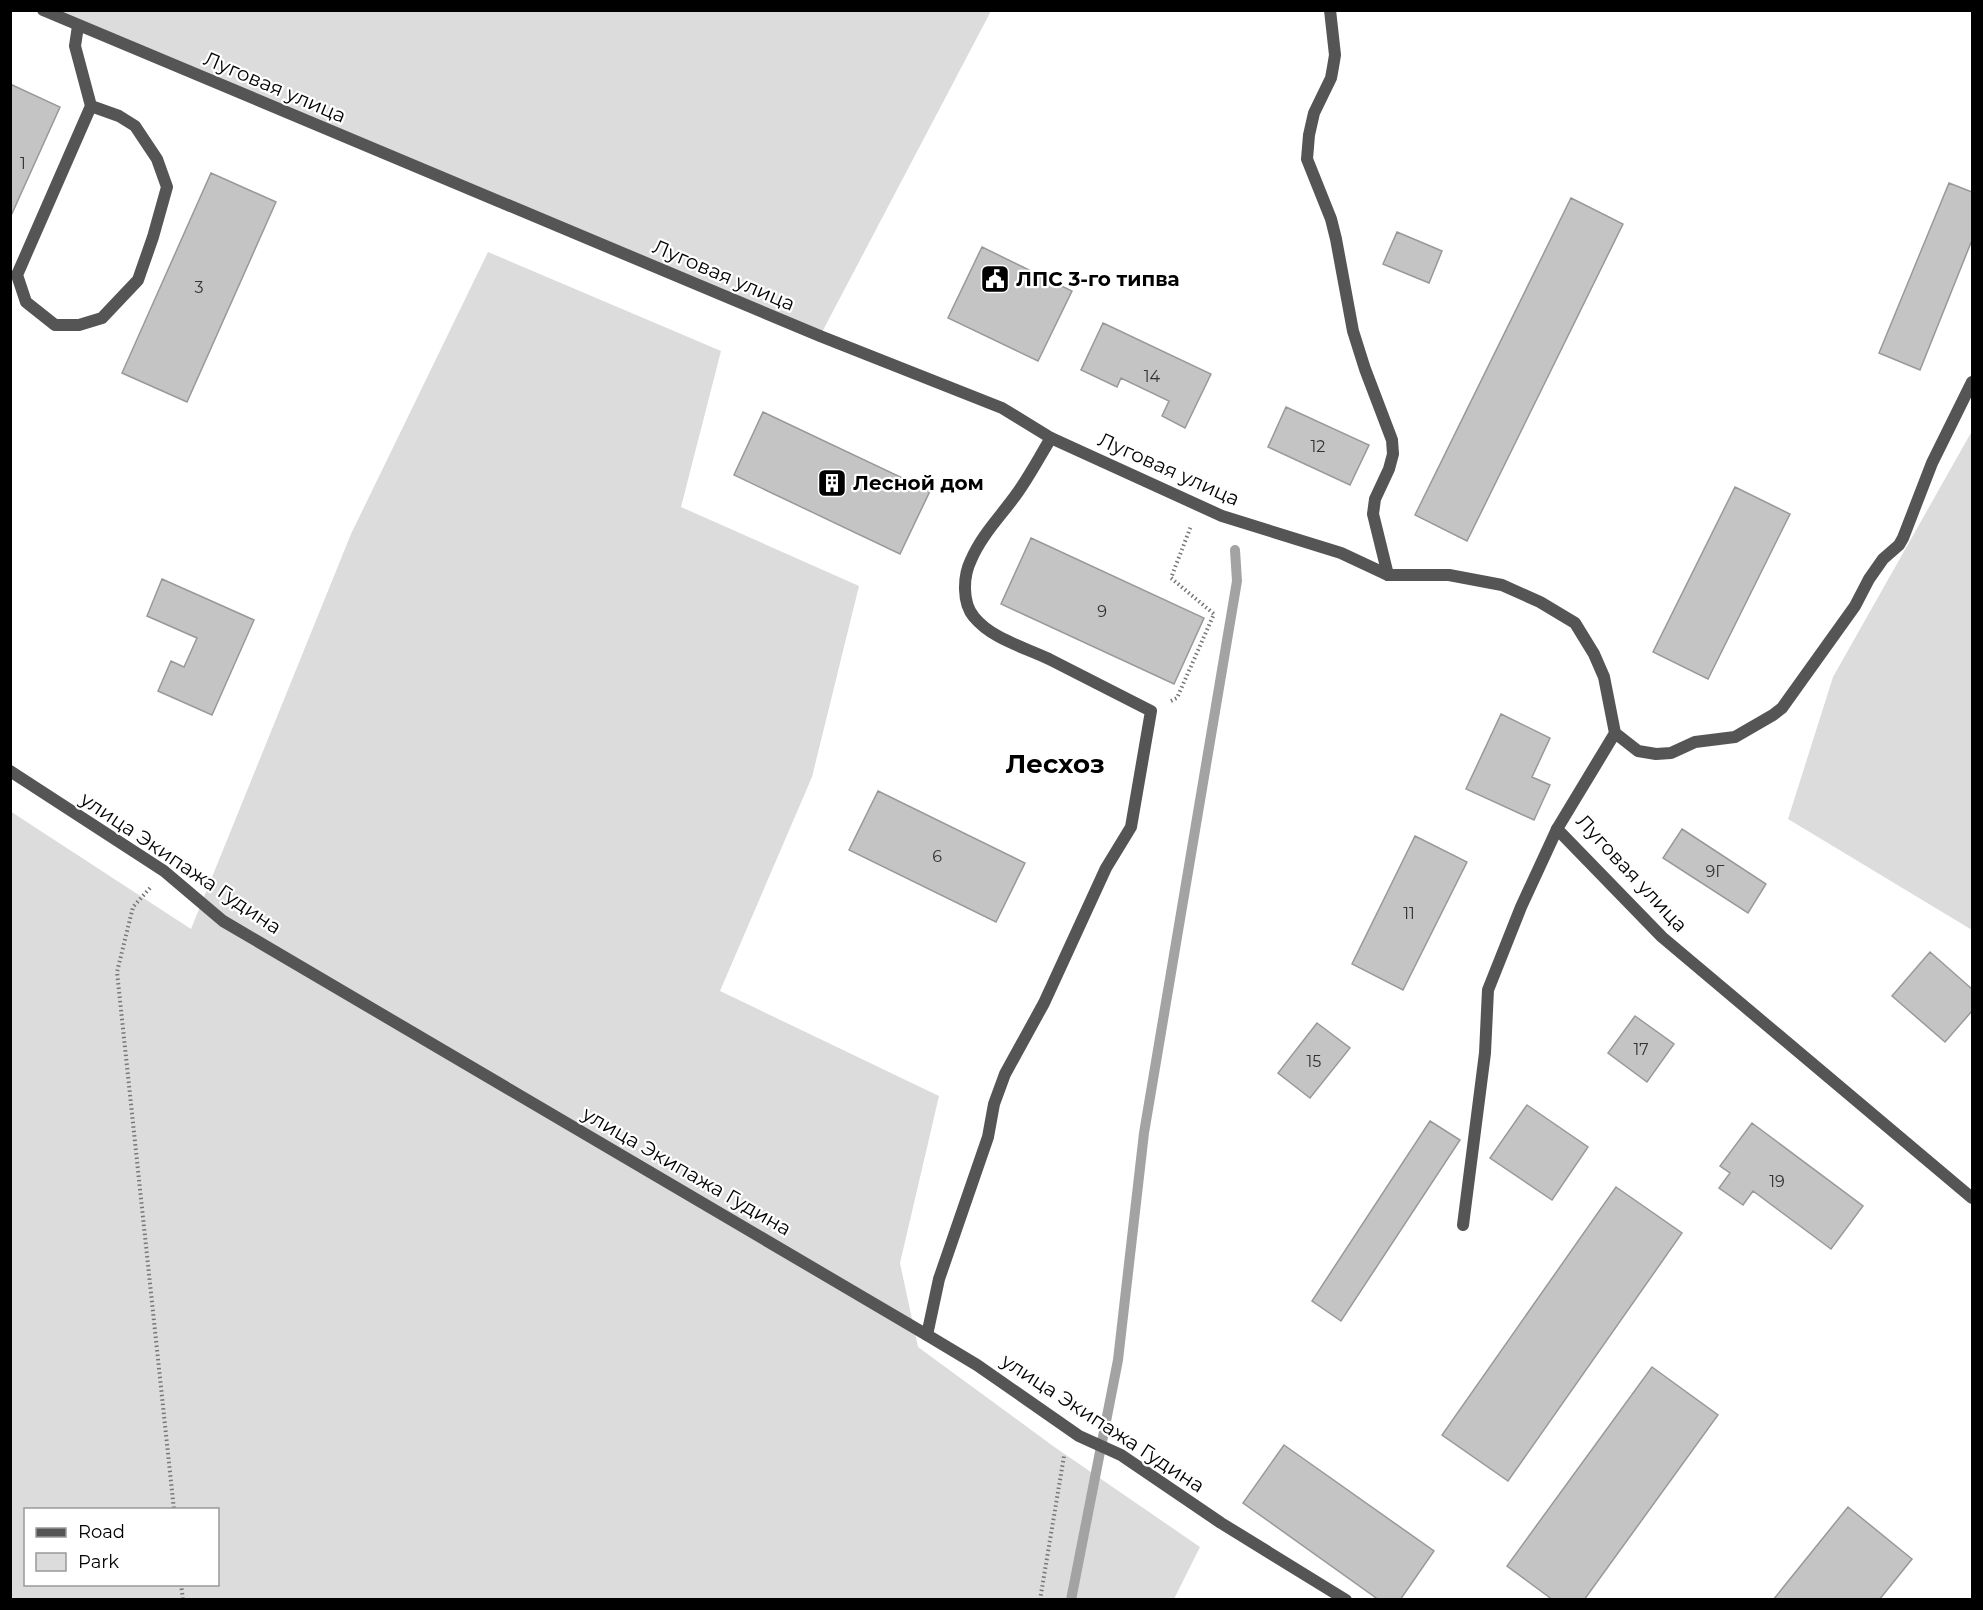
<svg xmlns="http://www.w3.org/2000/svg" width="1983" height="1610" viewBox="0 0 1983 1610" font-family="Montserrat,sans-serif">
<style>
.green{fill:#dcdcdc;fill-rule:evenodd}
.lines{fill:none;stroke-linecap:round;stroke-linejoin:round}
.stream{stroke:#a3a3a3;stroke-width:10}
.building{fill:#c4c4c4;stroke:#999;stroke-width:1.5}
.path{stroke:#777;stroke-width:4;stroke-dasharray:1.5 3;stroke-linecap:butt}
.service{stroke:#555;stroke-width:12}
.minor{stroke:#555;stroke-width:12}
.labels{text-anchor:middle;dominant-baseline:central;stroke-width:4.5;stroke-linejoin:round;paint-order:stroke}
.number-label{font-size:16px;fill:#313131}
.street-label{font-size:20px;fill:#000;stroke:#fff}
.poi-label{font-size:20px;font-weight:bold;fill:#000;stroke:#fff;text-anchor:start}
.district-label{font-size:26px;font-weight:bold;fill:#000;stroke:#fff}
</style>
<rect width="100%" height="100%" fill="#fff"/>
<path class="green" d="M43 11H991L820 336Z
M488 252 721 351 681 507 859 586 812 777 720 991 939 1096 900 1263 918 1347 1053 1446 1200 1547 1174 1599H11L10 811 191 929 351 534ZM26 1510H218V1584H26Z
M1972 431V930L1788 819 1833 677Z"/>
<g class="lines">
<path class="stream" d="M1071 1600 1118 1360 1144 1133 1237 581 1235 550"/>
</g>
<path class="building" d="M10 84 60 107 10 218Z
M211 173 276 202 187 402 122 373Z
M1949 183 1972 192V240L1920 370 1879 353Z
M1571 198 1623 224 1467 541 1415 515Z
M1397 232 1442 251 1429 283 1383 264Z
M982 247 1072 291 1038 361 948 318Z
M1103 323 1211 374 1185 428 1162 416 1169 401 1121 378 1117 387 1081 370Z
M1286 407 1369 445 1350 485 1268 447Z
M763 412 930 491 900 554 734 475Z
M1735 487 1790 514 1708 679 1653 652Z
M1031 538 1204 618 1174 684 1001 604Z
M162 579 254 620 212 715 158 691 171 661 184 667 197 638 147 616Z
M1501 714 1550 738 1532 777 1550 785 1534 820 1466 789Z
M878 791 1025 863 996 922 849 850Z
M1682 829 1766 884 1748 913 1663 858Z
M1415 836 1467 862 1403 990 1352 964Z
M1930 952 1972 989V1011L1945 1042 1892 996Z
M1635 1016 1674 1044 1647 1082 1608 1053Z
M1317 1023 1350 1048 1310 1098 1278 1073Z
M1527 1105 1588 1147 1552 1200 1490 1158Z
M1430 1121 1460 1140 1341 1321 1312 1301Z
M1752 1123 1863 1206 1831 1249 1753 1191 1743 1205 1719 1188 1730 1173 1720 1166Z
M1616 1187 1682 1233 1508 1481 1442 1435Z
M1652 1367 1718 1415 1584 1600H1553L1507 1566Z
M1284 1445 1434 1551 1400 1600H1379L1243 1503Z
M1848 1507 1912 1559 1879 1600H1773Z"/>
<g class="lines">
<path class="path" d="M1171 701 1177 698 1214 614 1171 578 1191 526
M150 888 133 907 117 972 174 1510
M181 1584 183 1600
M1040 1600 1064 1456"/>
<path class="service" d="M1330 10 1335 55 1333 67 1331 78 1314 113 1309 135 1307 159 1331 219 1336 239 1353 331 1365 369 1392 440 1393 454 1389 469 1375 499 1373 514 1388 575
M78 26 75 46 91 106 17 275 26 302 55 325H79L102 318 138 280 153 237 167 187 157 159 135 126 119 116 91 106
M1463 1225 1485 1053 1488 990 1521 907 1557 829
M927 1335 939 1279 988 1137 994 1104 1005 1074 1044 1003 1106 868 1131 827 1151 711C1117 694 1083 676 1049 659 1024 647 992 639 974 617 962 603 963 576 971 560 982 534 1002 515 1018 492 1030 475 1040 456 1051 438"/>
<path class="minor" d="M43 10 820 336 1002 408 1051 438 1222 516 1341 553 1388 575H1449L1502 585 1540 602 1575 623 1594 654 1604 677 1615 733 1557 829 1662 937 1972 1198
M1615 733 1638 751 1656 754 1671 753 1695 742 1735 737 1773 715 1782 708 1855 606 1869 579 1883 559 1899 545 1903 538 1932 463 1972 382
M10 771 164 871 223 921 927 1335 977 1365 1079 1436 1121 1455 1221 1523 1346 1600"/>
</g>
<defs>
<g id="civic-square" transform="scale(1.5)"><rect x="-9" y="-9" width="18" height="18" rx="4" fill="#000" stroke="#fff"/><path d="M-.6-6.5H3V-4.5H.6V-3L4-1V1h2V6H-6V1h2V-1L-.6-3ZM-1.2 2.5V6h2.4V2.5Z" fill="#fff"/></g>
<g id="building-square" transform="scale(1.5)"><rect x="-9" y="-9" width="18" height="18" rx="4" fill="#000" stroke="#fff"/><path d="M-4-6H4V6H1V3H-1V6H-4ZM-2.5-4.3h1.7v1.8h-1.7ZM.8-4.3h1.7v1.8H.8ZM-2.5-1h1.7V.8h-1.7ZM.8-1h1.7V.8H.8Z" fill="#fff"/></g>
</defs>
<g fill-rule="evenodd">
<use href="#civic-square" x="995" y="279"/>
<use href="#building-square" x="832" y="483"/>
</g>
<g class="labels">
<g class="number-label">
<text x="23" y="163">1</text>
<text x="199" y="287">3</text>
<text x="1152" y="376">14</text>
<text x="1318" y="446">12</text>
<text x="1102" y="611">9</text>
<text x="937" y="856">6</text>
<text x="1715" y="871">9Г</text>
<text x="1409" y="913">11</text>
<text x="1641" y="1049">17</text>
<text x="1314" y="1061">15</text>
<text x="1777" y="1181">19</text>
</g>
<g class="street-label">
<text transform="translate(275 87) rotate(23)">Луговая улица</text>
<text transform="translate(724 275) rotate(23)">Луговая улица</text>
<text transform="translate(1169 469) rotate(24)">Луговая улица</text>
<text transform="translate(181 863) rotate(34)">улица Экипажа Гудина</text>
<text transform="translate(1632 873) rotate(47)">Луговая улица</text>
<text transform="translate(687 1171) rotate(30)">улица Экипажа Гудина</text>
<text transform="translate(1103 1423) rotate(33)">улица Экипажа Гудина</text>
</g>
<g class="poi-label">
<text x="1016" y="279">ЛПС 3-го типва</text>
<text x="853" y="483">Лесной дом</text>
</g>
<g class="district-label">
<text x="1055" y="764">Лесхоз</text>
</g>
</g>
<rect width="1983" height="1610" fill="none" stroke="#000000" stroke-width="24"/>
<rect x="24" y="1508" width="195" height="78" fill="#ffffff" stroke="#999999" stroke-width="1.5"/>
<rect x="36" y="1528" width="30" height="9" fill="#555555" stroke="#999999" stroke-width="1.5"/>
<text x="78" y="1538" font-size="18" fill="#000000">Road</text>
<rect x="36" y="1553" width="30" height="18" fill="#dcdcdc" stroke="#999999" stroke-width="1.5"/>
<text x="78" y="1568" font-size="18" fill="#000000">Park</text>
</svg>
